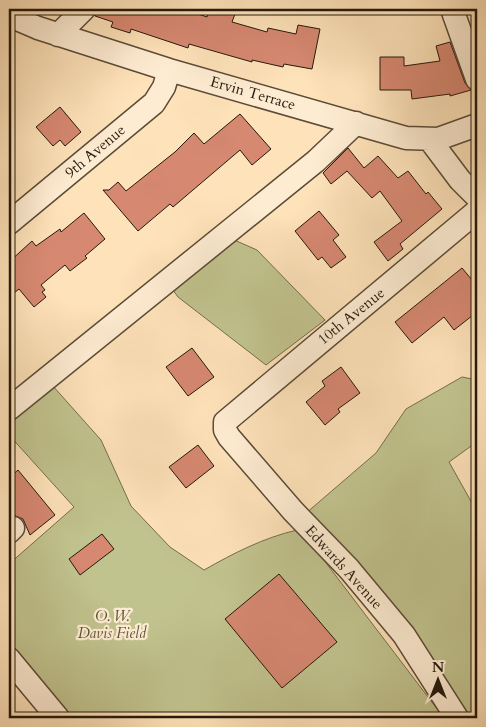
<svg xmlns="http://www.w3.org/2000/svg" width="486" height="727" viewBox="0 0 486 727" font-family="Cardo,serif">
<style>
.green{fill:#c1c38e;stroke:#736e4d}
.building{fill:#d68871;stroke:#25190c}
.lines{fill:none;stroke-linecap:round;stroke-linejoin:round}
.minor-casing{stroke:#5b4b37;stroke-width:25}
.minor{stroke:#feecd2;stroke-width:22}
.labels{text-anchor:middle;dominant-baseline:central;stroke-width:4.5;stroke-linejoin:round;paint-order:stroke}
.street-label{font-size:15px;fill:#25190c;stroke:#feecd2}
.park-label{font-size:15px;font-style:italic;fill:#5c543a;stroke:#feecd2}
</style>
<rect width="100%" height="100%" fill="#fee2b9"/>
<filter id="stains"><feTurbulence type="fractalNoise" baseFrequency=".004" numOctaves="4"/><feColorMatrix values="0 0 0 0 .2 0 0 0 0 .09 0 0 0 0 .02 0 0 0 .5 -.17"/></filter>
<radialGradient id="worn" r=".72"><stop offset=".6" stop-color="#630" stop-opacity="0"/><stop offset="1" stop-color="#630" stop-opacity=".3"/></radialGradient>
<path class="green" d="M232 239 257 250 325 320 266 365 178 297 170 286Z
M462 377 477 380V447L474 444 449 462 477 512V718H464L431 655 384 601 330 532 305 514 376 453 406 409Z
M52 385 101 440 131 506 170 547 204 570C234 553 263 538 297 530L320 555 444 718H68L9 647V564L74 507 9 435V414Z"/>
<path class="building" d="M97 9H184L207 17 210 9H217L235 14 232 22 267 32 268 28 296 34 298 25 320 29 312 69 284 64 283 67 252 60V62L189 44 188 48 131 29 130 33 111 27 113 22 95 16Z
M450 42 465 83 471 90 450 96V94L412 99 411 90H380V57H404V66L440 61 436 46Z
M60 107 81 132 65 146 60 140 53 146 36 127Z
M240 114 271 149 252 165 240 150 173 207 170 204 138 231 103 190H109L118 182 126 191 175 152 194 133 204 144Z
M348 148 364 168 378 156 398 178 408 171 426 194 428 192 442 209 400 244 403 249 388 261 374 242 402 221 380 191 372 198 347 171 331 184 323 173Z
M319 211 339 235 333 240 346 257 331 268 322 257 318 260 295 231Z
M84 213 105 239 85 256 87 258 70 271 65 265 41 285 45 290 42 292 46 297 34 307 19 289 9 297V262L32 241 36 246 60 229 61 232Z
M462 268 477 286V312L454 330 444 317 412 343 395 322Z
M192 348 214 377 188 396 166 367Z
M341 367 360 393 338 409 340 412 325 425 306 402 325 386 322 381Z
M198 445 214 466 186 488 169 467Z
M18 470 55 515 30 535 23 519 13 515 9 510V478Z
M102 534 114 549 80 575 69 559Z
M279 574 337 642 282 688 225 619Z"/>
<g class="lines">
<g class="minor-casing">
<path id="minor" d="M452 9 477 79
M9 12 17 19 38 28 169 70 406 138 438 139 477 125
M58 35 84 9
M430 140 460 180 477 197
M9 223 154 103 164 87 169 70
M9 409 316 161 356 123
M9 532 13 528
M9 659 58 718
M457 718 404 635 349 569 293 511 229 437 225 430V422L477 211"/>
</g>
<use href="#minor" class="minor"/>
</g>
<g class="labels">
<g class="street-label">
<text transform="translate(253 93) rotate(16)">Ervin Terrace</text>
<text transform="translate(95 151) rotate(-40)">9th Avenue</text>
<text transform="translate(351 316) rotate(-39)">10th Avenue</text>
<text transform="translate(344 567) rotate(48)">Edwards Avenue</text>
</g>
<g class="park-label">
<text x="112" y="616">O. W.<tspan x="112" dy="17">Davis Field</tspan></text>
</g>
</g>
<rect width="486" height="727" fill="none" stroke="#fee2b9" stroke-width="30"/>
<rect x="10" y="10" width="466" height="707" fill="none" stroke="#25190c" stroke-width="2.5"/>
<rect x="15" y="15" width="456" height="697" fill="none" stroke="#25190c"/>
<g transform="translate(438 680)" stroke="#feecd2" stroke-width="4" paint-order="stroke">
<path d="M0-4L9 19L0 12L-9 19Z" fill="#25190c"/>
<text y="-8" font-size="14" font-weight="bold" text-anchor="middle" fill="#25190c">N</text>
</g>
<rect width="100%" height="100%" filter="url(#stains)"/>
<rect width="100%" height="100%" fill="url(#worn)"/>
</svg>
